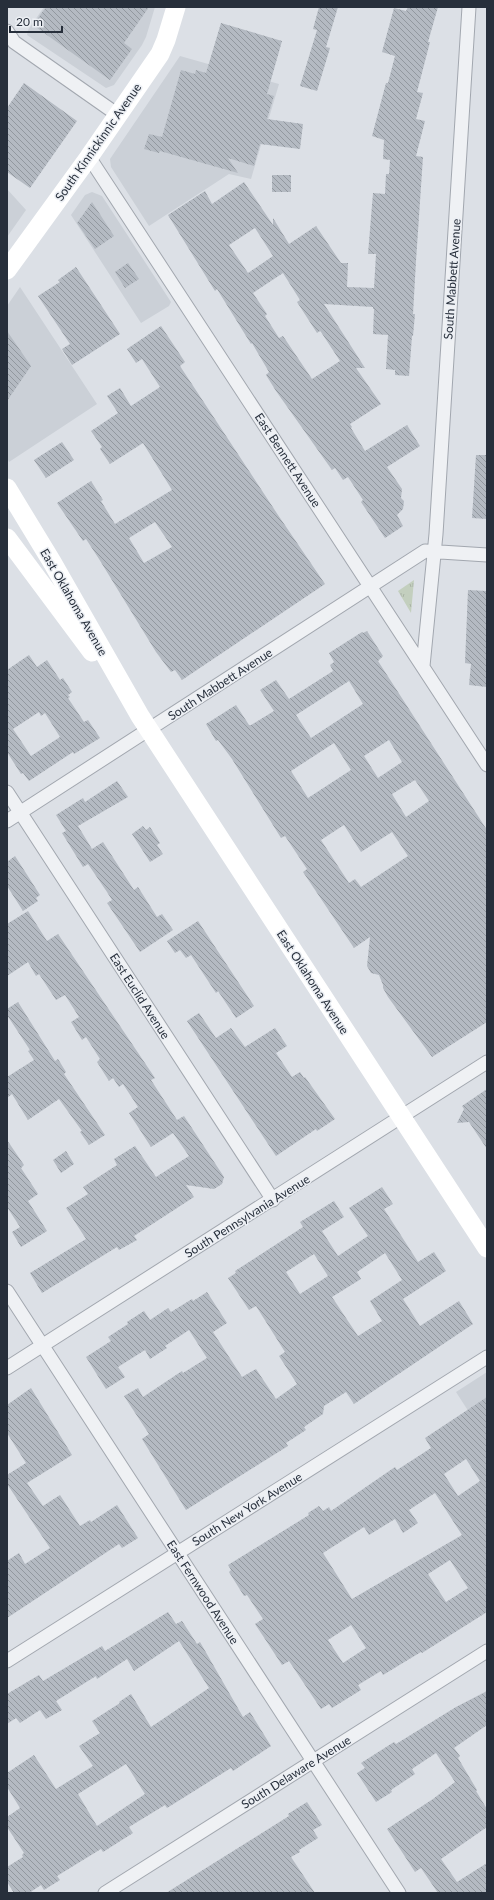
<svg xmlns="http://www.w3.org/2000/svg" width="494" height="1900" viewBox="0 0 494 1900" font-family="Lato,sans-serif">
<style>
.built{fill:#cbd0d7}
.grass{fill:url(#grass-tufts)}
.building{fill:url(#building-back-hatch);fill-rule:evenodd}
.lines{fill:none;stroke-linecap:round;stroke-linejoin:round}
.street-casing{stroke:#a2a7af;stroke-width:15}
.street{stroke:#eff1f4;stroke-width:13}
.secondary{stroke:#fff;stroke-width:19}
.labels{text-anchor:middle;dominant-baseline:central;stroke-width:3;stroke-linejoin:round;paint-order:stroke}
.street-label{font-size:12px;fill:#272f3b;stroke:#eceff4}
</style>
<defs>
<pattern id="grass-tufts" width="24" height="20" patternUnits="userSpaceOnUse"><rect width="24" height="20" fill="#c3cfbe"/><path d="M3 7l-1-3M5 7V3M7 7l1-3M15 17l-1-3M17 17v-4M19 17l1-3" fill="none" stroke="#a8b2a4"/></pattern>
<pattern id="building-back-hatch" width="6" height="6" patternUnits="userSpaceOnUse"><rect width="6" height="6" fill="#b4bac2"/><path d="M-1 5l2 2M0 0l6 6M5-1l2 2" fill="none" stroke="#92989f"/></pattern>
</defs>
<rect width="100%" height="100%" fill="#dce0e6"/>
<path class="built" d="M44 7H155L146 37 142 45 114 85 106 88 27 35 28 30Z
M180 56 279 84 251 179 229 174 149 226 111 167 110 159Z
M7 189 26 210 7 237Z
M92 192 102 196 171 302 169 306 141 323 71 215 85 195Z
M20 287 97 404 9 462 7 458V306Z
M487 1372V1440L456 1392Z"/>
<path class="grass" d="M414 580 411 613 398 591Z"/>
<path class="building" d="M46 7H149L124 43 132 49 110 80 33 25Z
M319 7H338L326 47 330 48 317 91 300 86 317 30 313 29Z
M408 7H438L428 42H430L417 92 423 93 416 119 425 121 416 156 423 157 416 261 413 314H415L413 336H412L409 376 395 375V370L386 369 388 335 373 334 374 309H373V307L324 304 365 368H356L381 404 350 424 352 427 351 428 365 451 407 425 420 446 387 467 402 489 401 498 404 501 403 509 397 515 403 526 385 538 361 502 363 500 348 477 343 480 335 468 332 470 276 391 266 375 269 372 252 343 251 344 217 289 215 291 168 215 205 191 212 204 244 182 273 225V218L289 244 316 226 341 263H348L347 287 374 288 376 254H368L373 193 385 194 386 174H389L390 160 383 159 384 140 372 136 386 83H388L395 56 382 52 394 8 406 11ZM255 228 273 256 248 273 229 245ZM283 273 300 300 297 302 317 333 320 331 321 332 340 361 312 379 283 336 279 338 265 316 267 314 253 293Z
M221 23 282 41 267 94 274 96 267 119 303 124 300 149 260 144 254 166 228 158 238 173 160 151 159 153 144 149 149 134 162 137 181 70 195 74 196 70 206 73Z
M24 83 77 121 30 188 7 172V108Z
M272 175H291V192H272Z
M92 202 114 236 95 249 77 223Z
M128 263 139 279 125 288 115 272Z
M76 267 120 334 72 365 62 349 70 344 38 296 60 282 58 280Z
M161 326 185 362 180 366 278 515 325 584 182 680 175 670 171 672 156 652 99 559 86 539 83 541 57 503 91 481 103 500 101 501 115 524 172 490 143 443 110 464 100 449 102 447 91 431 118 413 107 396 120 388 131 406 160 387 142 359 136 363 127 349ZM155 522 172 547 144 563 129 538Z
M7 331 31 366 7 401Z
M62 442 74 460 46 478 34 460Z
M476 455H487V519L472 518Z
M468 590 487 591V687L469 685 471 664 465 663Z
M367 631 383 656 378 661 487 830V1022L432 1057 388 997 383 988V985L379 975 371 973 367 966 370 937 354 948 303 872 307 869 285 836 281 838 232 759 218 740 216 741 206 724 236 705 249 725H251L274 711 260 690 276 680 289 699 333 671 330 665 334 662 329 653 362 632 363 633ZM349 681 363 704 311 738 296 715ZM389 740 402 762 378 778 364 756ZM334 743 351 770 308 798 291 771ZM415 780 429 801 406 817 392 794ZM344 825 361 852 392 832 408 856 361 887 355 879 349 883 321 840Z
M29 655 37 667 47 660 60 680 63 678 72 692 68 695 70 697 68 698 84 722 88 720 100 738 74 754 73 752 29 781 23 773 21 774 7 752V670ZM39 712 41 716 45 713 60 737 31 756 13 729Z
M117 781 128 797 78 826 92 849 103 842 134 890 138 887 157 917 162 914 173 930 140 952 107 903 112 900 107 892 88 864 83 867 62 833 66 831 56 815 83 798 85 802Z
M143 826 146 830 150 827 160 843 157 845 163 854 150 862 132 834Z
M15 856 40 895 36 898 38 901 23 911 7 886V862Z
M28 911 47 941 58 934 155 1078 151 1080 177 1120 184 1116 224 1177 222 1184 214 1189 186 1185 194 1197 134 1236 137 1240 119 1250 117 1247 42 1293 30 1273 86 1239 66 1208 88 1194 83 1187 117 1165 114 1159 135 1146 156 1177 189 1156 173 1133 151 1147 129 1113 138 1107 123 1084 119 1087 113 1078 109 1081 97 1062 100 1059 86 1037 82 1040 71 1022 79 1017 65 995 56 1000 39 974 36 976 28 962 7 976V924Z
M198 921 254 1006 236 1018 218 991 216 993 191 955 186 958 180 950 175 953 167 941Z
M18 1002 55 1061 58 1059 66 1072 64 1074 105 1135 89 1145 80 1132 82 1131 59 1099 28 1120 12 1094 7 1098V1077L34 1060 28 1051 30 1050 7 1015V1009Z
M199 1013 216 1038 231 1028 245 1047 275 1028 287 1046 276 1053 292 1077 300 1072 304 1078 305 1077 335 1119 317 1131 316 1129 276 1156 187 1021Z
M487 1089V1149L469 1122 457 1123 464 1109 462 1106Z
M7 1140 24 1165 21 1168 38 1194 28 1201 47 1231 21 1247 12 1232 20 1227 7 1207Z
M66 1151 74 1164 61 1173 53 1160Z
M382 1187 393 1204 384 1209 418 1262 434 1252 446 1271 403 1299 420 1326 459 1301 473 1324 354 1404 346 1392 324 1406 323 1414 304 1427 306 1430 286 1443 288 1446 186 1510 142 1439 149 1434 124 1396 138 1388 143 1397 182 1371 183 1373 207 1358 189 1330 165 1346 167 1348 150 1359 145 1350 118 1367 125 1377 106 1389 86 1357 111 1341 108 1337 128 1324 127 1322 144 1311 150 1320 168 1308 171 1312 192 1299 193 1301 207 1292 227 1323 213 1332 242 1377 256 1369 276 1399 297 1384 279 1356 285 1352 256 1306 249 1310 228 1278 236 1273 235 1271 303 1227 300 1222 334 1201 344 1217 322 1231 338 1256 368 1236 349 1208ZM385 1253 402 1280 370 1301 382 1321 358 1336 332 1297 361 1279 357 1272ZM314 1254 328 1276 300 1294 286 1272Z
M31 1388 72 1455 27 1483 43 1506 60 1495 80 1526 90 1520 91 1522 117 1505 138 1538 122 1548 119 1544 7 1618V1561L19 1553 25 1564 50 1548 7 1484V1475L26 1463 7 1433V1405Z
M487 1397V1612L422 1653 421 1652 383 1675 381 1671 358 1685 361 1690 332 1708 329 1704 321 1709 289 1661 282 1665 265 1639 255 1624 263 1619 247 1595 244 1596 229 1572 231 1570 228 1565 309 1515 308 1513 319 1506 323 1511 329 1507 331 1511 395 1467 397 1470 431 1448 425 1438ZM466 1459 480 1481 458 1496 444 1474ZM435 1493 462 1535 352 1599 323 1553 364 1527 369 1535 395 1519 403 1533 418 1523 409 1510ZM450 1560 468 1588 446 1602 428 1574ZM351 1625 366 1648 343 1663 328 1640Z
M168 1612 176 1624 182 1621 197 1644 200 1642 243 1717 250 1712 271 1746 233 1771 231 1768 167 1808 165 1805 129 1827 133 1833 103 1852 101 1849 57 1876 60 1880 44 1890 41 1885 29 1893H14L7 1882V1867L23 1857 22 1855 24 1853 7 1827V1817L20 1808 7 1787V1773L34 1755 56 1789 93 1766 79 1746 100 1733 92 1721 120 1703 119 1702 131 1694 151 1727 209 1688 179 1641 134 1671 127 1659 97 1679 96 1676 56 1701 62 1710 46 1719 40 1710 20 1723 16 1718 7 1724V1694L39 1675 43 1681 102 1646 105 1651ZM126 1764 145 1794 97 1826 78 1794Z
M487 1691V1725L454 1748 460 1756 458 1758 477 1790 476 1791 487 1809V1827L441 1859 457 1882 487 1863V1893H438L421 1868 415 1872 387 1829 433 1799 455 1782 436 1753 412 1769 415 1774 391 1790 392 1792 376 1802 357 1773 365 1768 361 1763 394 1742 396 1744 456 1707Z
M307 1802 322 1825 313 1830 318 1838 299 1850 300 1852 291 1857 315 1893H166L289 1816 288 1814Z"/>
<g class="lines">
<g class="street-casing">
<path id="street" d="M7 31 14 42 118 115
M89 157 487 765
M423 666 436 534 469 7
M7 792 273 1200
M7 821 425 551 487 555
M7 1291 399 1893
M7 1368 487 1062
M7 1661 487 1357
M105 1893 487 1651"/>
</g>
<use href="#street" class="street"/>
<path class="secondary" d="M7 270 89 157 160 54 166 40 176 7
M7 488 52 562 140 716 487 1248
M7 538 92 652"/>
</g>
<g class="labels">
<g class="street-label">
<text transform="translate(98 142) rotate(-55)">South Kinnickinnic Avenue</text>
<text transform="translate(452 279) rotate(-86)">South Mabbett Avenue</text>
<text transform="translate(288 460) rotate(57)">East Bennett Avenue</text>
<text transform="translate(74 602) rotate(60)">East Oklahoma Avenue</text>
<text transform="translate(220 684) rotate(-33)">South Mabbett Avenue</text>
<text transform="translate(313 982) rotate(57)">East Oklahoma Avenue</text>
<text transform="translate(140 996) rotate(57)">East Euclid Avenue</text>
<text transform="translate(247 1216) rotate(-32)">South Pennsylvania Avenue</text>
<text transform="translate(247 1509) rotate(-32)">South New York Avenue</text>
<text transform="translate(203 1592) rotate(57)">East Fernwood Avenue</text>
<text transform="translate(296 1772) rotate(-32)">South Delaware Avenue</text>
</g>
</g>
<rect width="494" height="1900" fill="none" stroke="#272f3b" stroke-width="16"/>
<path d="M10 26v6h52v-6" fill="none" stroke="#272f3b" stroke-width="2"/>
<text x="16" y="26" font-size="12" fill="#272f3b" stroke="#eceff4" stroke-width="3" paint-order="stroke">20 m</text>
</svg>
